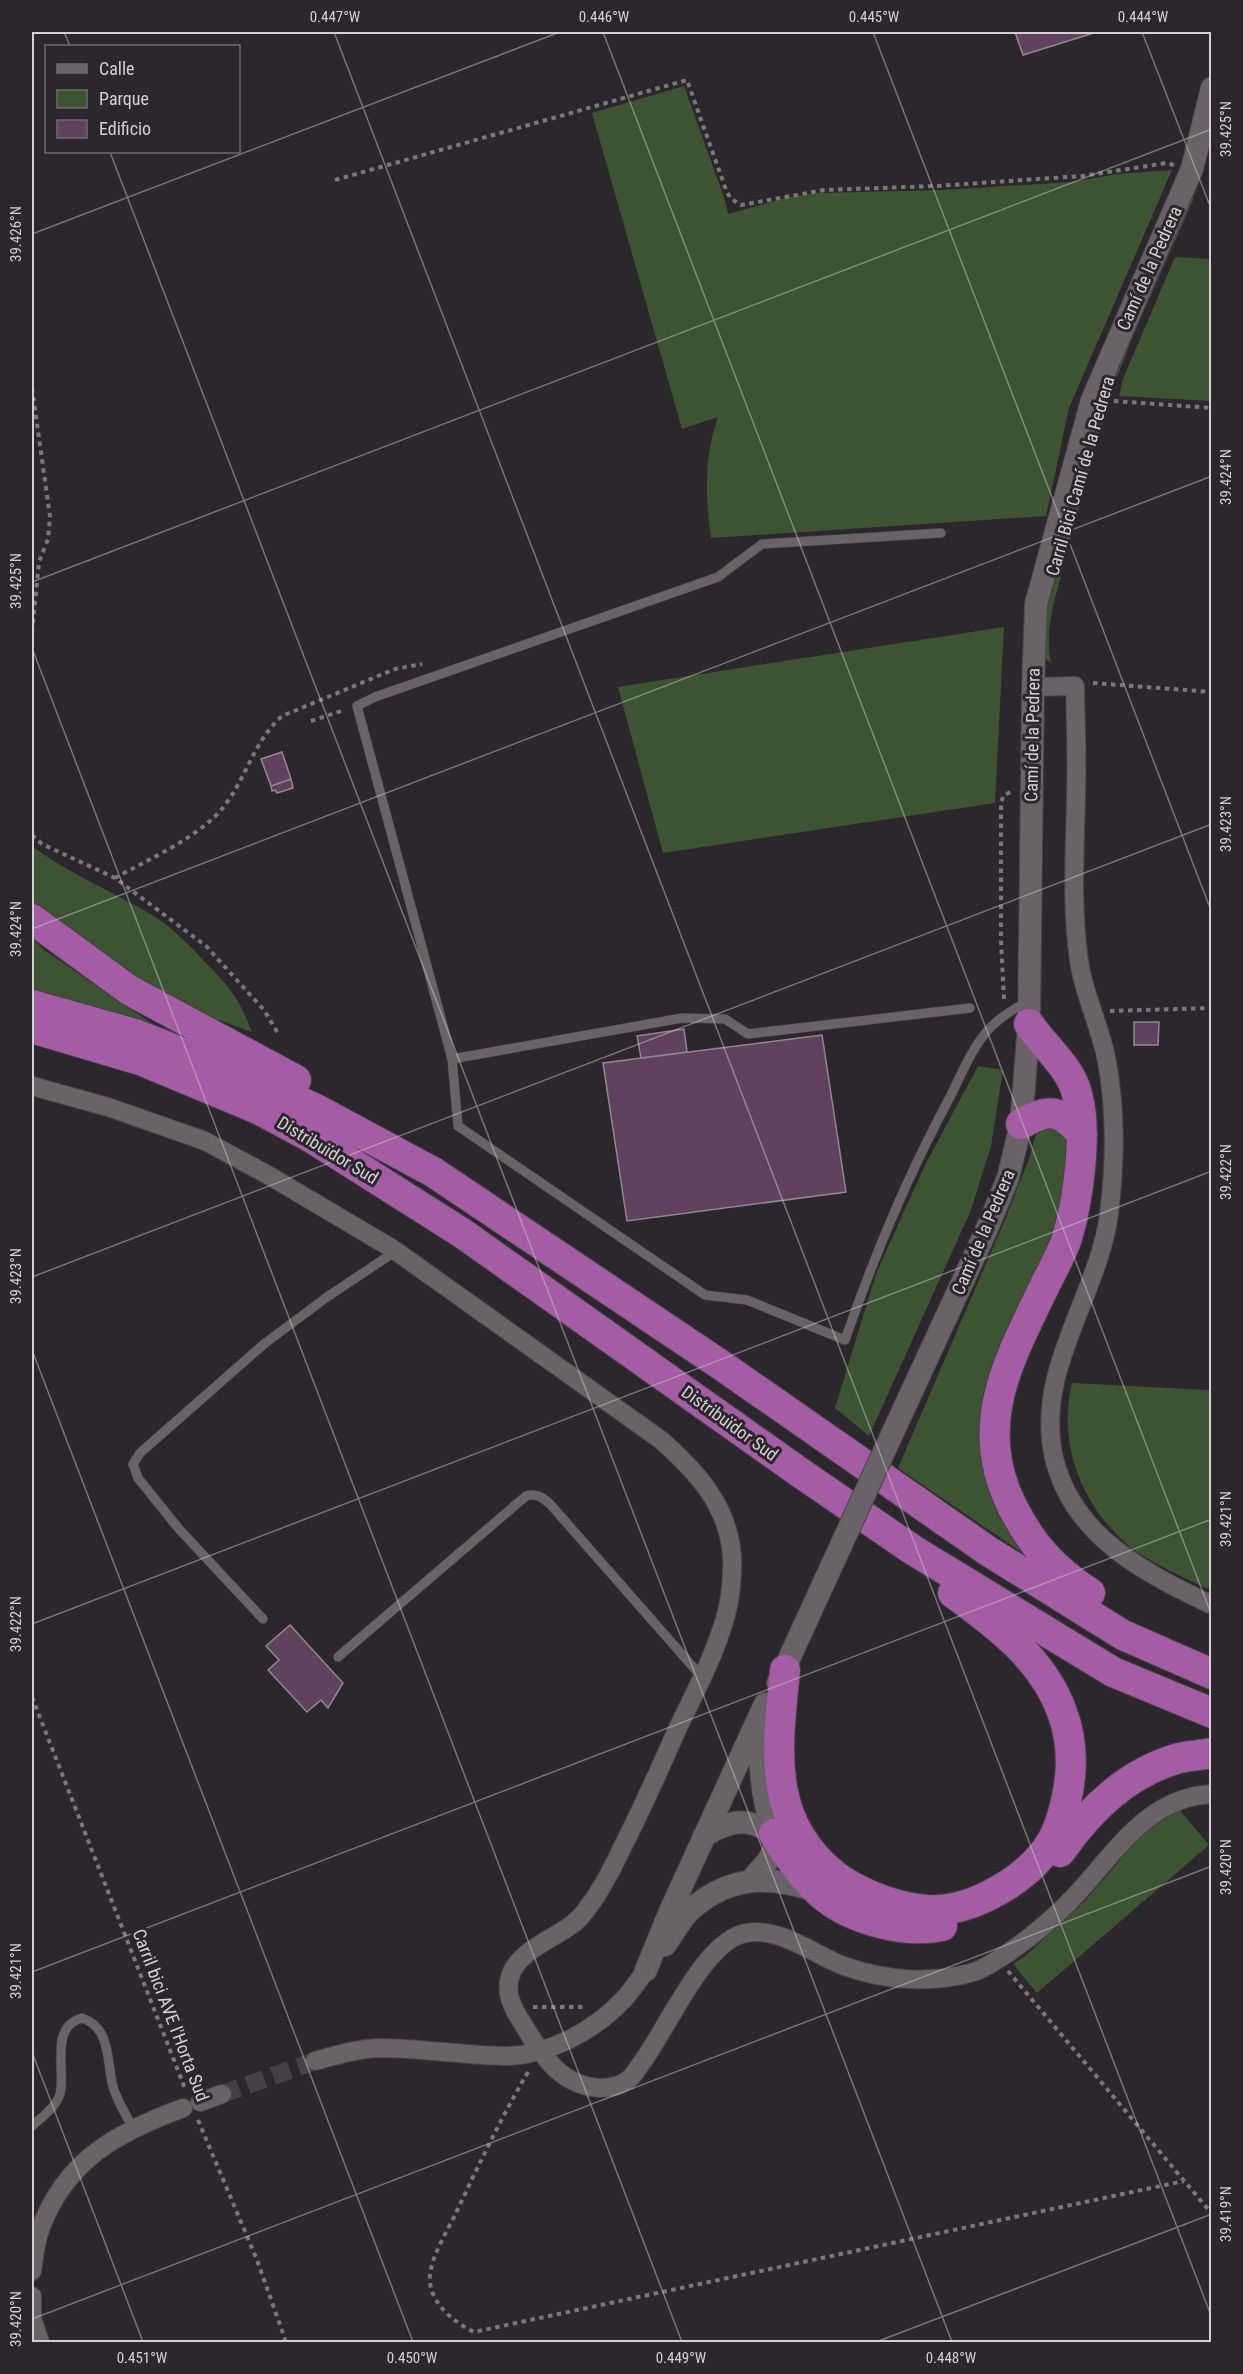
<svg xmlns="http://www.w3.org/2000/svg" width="1243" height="2374" viewBox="0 0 1243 2374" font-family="'Roboto Condensed',sans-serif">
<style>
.green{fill:#3d5433}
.building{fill:#60425f;stroke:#8f898f;stroke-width:1.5}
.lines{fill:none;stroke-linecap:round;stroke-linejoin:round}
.minor-tunnel{stroke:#454045;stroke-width:18;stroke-dasharray:18 9;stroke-linecap:butt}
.service-casing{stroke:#464246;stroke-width:10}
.minor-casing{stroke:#464246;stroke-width:20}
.tertiary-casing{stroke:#464246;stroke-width:24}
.trunk-casing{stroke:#464246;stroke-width:32}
.path{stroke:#7b777b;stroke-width:4;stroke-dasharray:4.5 4.5;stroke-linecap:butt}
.service{stroke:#696368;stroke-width:9}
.minor{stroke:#696368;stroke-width:18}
.tertiary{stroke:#696368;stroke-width:22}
.trunk{stroke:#a45ca5;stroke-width:30}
.tertiary-bridge-casing{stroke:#464246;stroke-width:24;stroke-linecap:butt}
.tertiary-bridge{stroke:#696368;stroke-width:22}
.ticks{fill:none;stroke:#d3d0d3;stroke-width:1.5;stroke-opacity:0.45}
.labels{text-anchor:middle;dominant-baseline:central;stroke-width:6;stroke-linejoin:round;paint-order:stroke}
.street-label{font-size:18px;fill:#d3d0d3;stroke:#2c272c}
.neatline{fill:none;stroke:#d3d0d3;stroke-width:2}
.ticks-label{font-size:15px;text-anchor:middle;fill:#d3d0d3}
</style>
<rect width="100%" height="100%" fill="#2c272c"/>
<path class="green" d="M684 86 724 197 728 214 785 198 817 193 944 190 1071 182 1117 174 1172 170 1069 408 1046 516 711 538C705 498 704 456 718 417L682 429 592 113Z
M1190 196 1194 198 1136 329 1113 387 1108 386Z
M1175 257 1211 259V401L1119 396 1123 379Z
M1100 415H1104L1054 602C1049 624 1047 641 1051 663L1044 657 1041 645 1049 598 1083 471Z
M1004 627 995 803 663 853 618 687Z
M32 846C69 874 112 891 152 915 173 928 190 946 207 964 231 989 239 998 252 1032L173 1003 33 906 32 904Z
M32 938 44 950 173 1038 32 995Z
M978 1066 1003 1070 991 1146 971 1210 869 1436 835 1408 876 1274 924 1167Z
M1042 1127 1057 1129 1067 1139 1069 1155 1056 1227 991 1388 1027 1556 898 1468 1004 1222 1029 1159 1037 1130Z
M1072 1383 1209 1390 1211 1590C1192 1582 1146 1560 1130 1547 1082 1506 1057 1445 1072 1383Z
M1177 1807 1209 1845 1037 1993 1013 1964 1024 1957 1084 1902 1116 1865 1140 1832Z"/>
<path class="building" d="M1015 32H1097L1023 55Z
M282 752 291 779 271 786 261 759Z
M291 779 293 788 277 793 275 790 272 791 271 786Z
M1134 1022H1159L1158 1045H1134Z
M684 1029 687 1052 641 1058 637 1036Z
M822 1035 846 1192 627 1221 603 1063Z
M290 1625 343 1683 328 1708 321 1700 307 1712 268 1670 279 1660 266 1646Z"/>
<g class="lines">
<path class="minor-tunnel" d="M222 2094 315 2061"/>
<g class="service-casing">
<path id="service" d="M941 533 762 544 718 577 375 697 357 706 452 1059 458 1126 705 1295 747 1300 845 1340C874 1256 908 1175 950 1097 961 1075 972 1048 988 1030 1000 1017 1013 1009 1029 1001
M452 1059 682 1018 725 1019 748 1034 970 1008
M263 1619 179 1529 138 1478 133 1464 140 1453 264 1344 327 1297 396 1251
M338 1657 526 1496C536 1493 542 1497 550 1504L701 1676
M32 2126C41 2118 56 2107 60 2094 66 2071 49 2027 82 2018 113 2028 106 2066 114 2090 119 2104 126 2115 133 2128"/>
</g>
<g class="minor-casing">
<path id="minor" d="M1033 687 1075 686C1076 723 1077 760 1076 797 1075 851 1071 906 1079 960 1083 994 1101 1027 1107 1062 1116 1111 1115 1165 1109 1214 1098 1297 1034 1370 1054 1458 1073 1537 1145 1573 1212 1605
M32 1086 108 1107 205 1141 268 1175 393 1249 661 1440C697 1472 728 1505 732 1556 733 1578 730 1605 723 1625 712 1661 692 1698 676 1732 658 1773 640 1813 620 1852 611 1871 602 1889 589 1906 585 1912 580 1918 574 1923 554 1939 517 1951 510 1977 505 1994 513 2008 521 2021 541 2053 559 2086 600 2088 610 2088 621 2086 629 2079 634 2075 639 2066 643 2061 667 2028 703 1945 742 1934 777 1924 814 1955 844 1966 886 1981 932 1984 974 1972 986 1968 998 1959 1008 1953 1031 1937 1054 1918 1073 1898 1114 1855 1146 1797 1212 1794
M315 2061C336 2055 357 2049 378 2048 419 2048 461 2055 502 2056 546 2057 594 2031 624 1999 632 1990 639 1980 646 1970
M200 2102 222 2094
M32 2271C34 2258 35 2243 40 2230 65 2160 118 2132 183 2108
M32 2296V2318L40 2342"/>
</g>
<g class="tertiary-casing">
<path id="tertiary" d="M912 1391 986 1231 1008 1178 1021 1124 1029 1024 1033 687 1036 604 1092 400 1192 169 1212 88
M778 1683 820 1591
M763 1724C757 1763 762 1798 774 1834
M704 1836C733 1818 752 1817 779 1838
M751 1880 767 1862 774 1850 775 1827
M665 1945C674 1933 682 1916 694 1907 732 1875 773 1875 818 1892
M646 1970 671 1909 765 1704"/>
</g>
<g class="trunk-casing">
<path id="trunk" d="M32 919 129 990 296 1080
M32 1005 135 1034 254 1081 316 1109 433 1172 721 1365 988 1551 1123 1635 1212 1674
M1029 1024C1045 1048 1070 1066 1077 1094 1088 1132 1078 1201 1067 1238 1062 1253 1053 1269 1046 1283 1010 1358 971 1424 1012 1506 1032 1546 1054 1569 1090 1593
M32 1028 140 1060 260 1110 312 1138 462 1233 802 1474 913 1550 1113 1672 1212 1713
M1021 1124C1050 1108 1059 1109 1082 1134
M785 1670C781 1713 774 1758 785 1801 794 1835 816 1864 846 1883 869 1897 899 1908 927 1910 972 1913 1031 1878 1053 1839 1059 1828 1063 1814 1066 1801 1073 1771 1073 1741 1062 1712 1044 1660 996 1624 953 1593
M774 1834C787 1855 802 1877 820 1893 849 1919 903 1934 942 1926
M1060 1852C1090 1809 1127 1773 1179 1758 1189 1756 1201 1755 1212 1753"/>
</g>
<path class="path" d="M335 180 687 80 725 187 730 198 741 205 824 190 936 186 1082 176 1167 163 1174 165
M32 388 50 517 48 539 39 562 32 633
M1114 401 1212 408
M1093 683 1212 692
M311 721 344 710
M32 835 42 844 115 878 206 946 264 1010 279 1035
M115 878C149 859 202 836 225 805 247 776 254 741 282 716L395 669 422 664
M1004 999 1001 941V802L1004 795 1013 791
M1110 1011 1212 1008
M32 1697 186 2091
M1008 1971 1212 2214
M533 2007H585
M528 2072C501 2118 478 2166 455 2215 447 2231 432 2256 430 2274 427 2301 453 2322 474 2332L1184 2181
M198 2120 257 2260 286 2342"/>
<use href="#service" class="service"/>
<use href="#minor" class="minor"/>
<use href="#tertiary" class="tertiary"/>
<use href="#trunk" class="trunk"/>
<g class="tertiary-bridge-casing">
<path id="tertiary-bridge" d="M820 1591 912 1391"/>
</g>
<use href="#tertiary-bridge" class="tertiary-bridge"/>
</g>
<path class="ticks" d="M64 32 70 46M334 32 1212 2318M603 32 1212 1616M873 32 1212 913M1142 32 1212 211M110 152 952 2342M32 234 560 32M32 582 1212 129M32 648 682 2342M32 929 1212 476M32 1277 1212 824M32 1350 413 2342M32 1624 1212 1171M32 1972 1212 1519M32 2052 143 2342M32 2319 1212 1866M876 2342 1212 2214"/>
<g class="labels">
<g class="street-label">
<text transform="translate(1149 268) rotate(-66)">Camí de la Pedrera</text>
<text transform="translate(1080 476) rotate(-74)">Carril Bici Camí de la Pedrera</text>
<text transform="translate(1032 735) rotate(-89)">Camí de la Pedrera</text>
<text transform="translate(328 1150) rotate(31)">Distribuïdor Sud</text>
<text transform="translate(983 1232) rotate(-67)">Camí de la Pedrera</text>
<text transform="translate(730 1423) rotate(36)">Distribuïdor Sud</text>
<text transform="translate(171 2015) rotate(69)">Carril bici AVE l'Horta Sud</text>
</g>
</g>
<rect width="1243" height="2374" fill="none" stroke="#2c272c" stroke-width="66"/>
<rect x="45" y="45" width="195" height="108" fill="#2c272c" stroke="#6f6b6f" stroke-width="1.5"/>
<rect x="57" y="64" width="30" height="9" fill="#696368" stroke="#6f6b6f" stroke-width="1.5"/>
<text x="99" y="75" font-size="18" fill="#d3d0d3">Calle</text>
<rect x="57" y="90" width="30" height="18" fill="#3d5433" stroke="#6f6b6f" stroke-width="1.5"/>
<text x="99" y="105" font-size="18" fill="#d3d0d3">Parque</text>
<rect x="57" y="120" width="30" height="18" fill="#60425f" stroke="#6f6b6f" stroke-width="1.5"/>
<text x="99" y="135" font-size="18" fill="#d3d0d3">Edificio</text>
<rect x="33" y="33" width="1177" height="2308" class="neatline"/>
<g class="ticks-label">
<text x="335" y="22">0.447°W</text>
<text x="604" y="22">0.446°W</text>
<text x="874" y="22">0.445°W</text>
<text x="1143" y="22">0.444°W</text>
<text transform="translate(1226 129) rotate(-90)" y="5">39.425°N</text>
<text transform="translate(16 234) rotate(-90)" y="5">39.426°N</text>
<text transform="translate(1226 477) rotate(-90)" y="5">39.424°N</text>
<text transform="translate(16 581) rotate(-90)" y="5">39.425°N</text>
<text transform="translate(1226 824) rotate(-90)" y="5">39.423°N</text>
<text transform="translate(16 929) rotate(-90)" y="5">39.424°N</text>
<text transform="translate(1226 1172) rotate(-90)" y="5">39.422°N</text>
<text transform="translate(16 1276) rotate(-90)" y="5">39.423°N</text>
<text transform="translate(1226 1519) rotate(-90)" y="5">39.421°N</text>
<text transform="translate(16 1624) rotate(-90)" y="5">39.422°N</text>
<text transform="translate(1226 1867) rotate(-90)" y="5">39.420°N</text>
<text transform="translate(16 1971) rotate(-90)" y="5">39.421°N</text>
<text transform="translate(1226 2214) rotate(-90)" y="5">39.419°N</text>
<text transform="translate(16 2319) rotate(-90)" y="5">39.420°N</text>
<text x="142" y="2363">0.451°W</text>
<text x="412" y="2363">0.450°W</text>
<text x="681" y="2363">0.449°W</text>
<text x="951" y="2363">0.448°W</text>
</g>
</svg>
